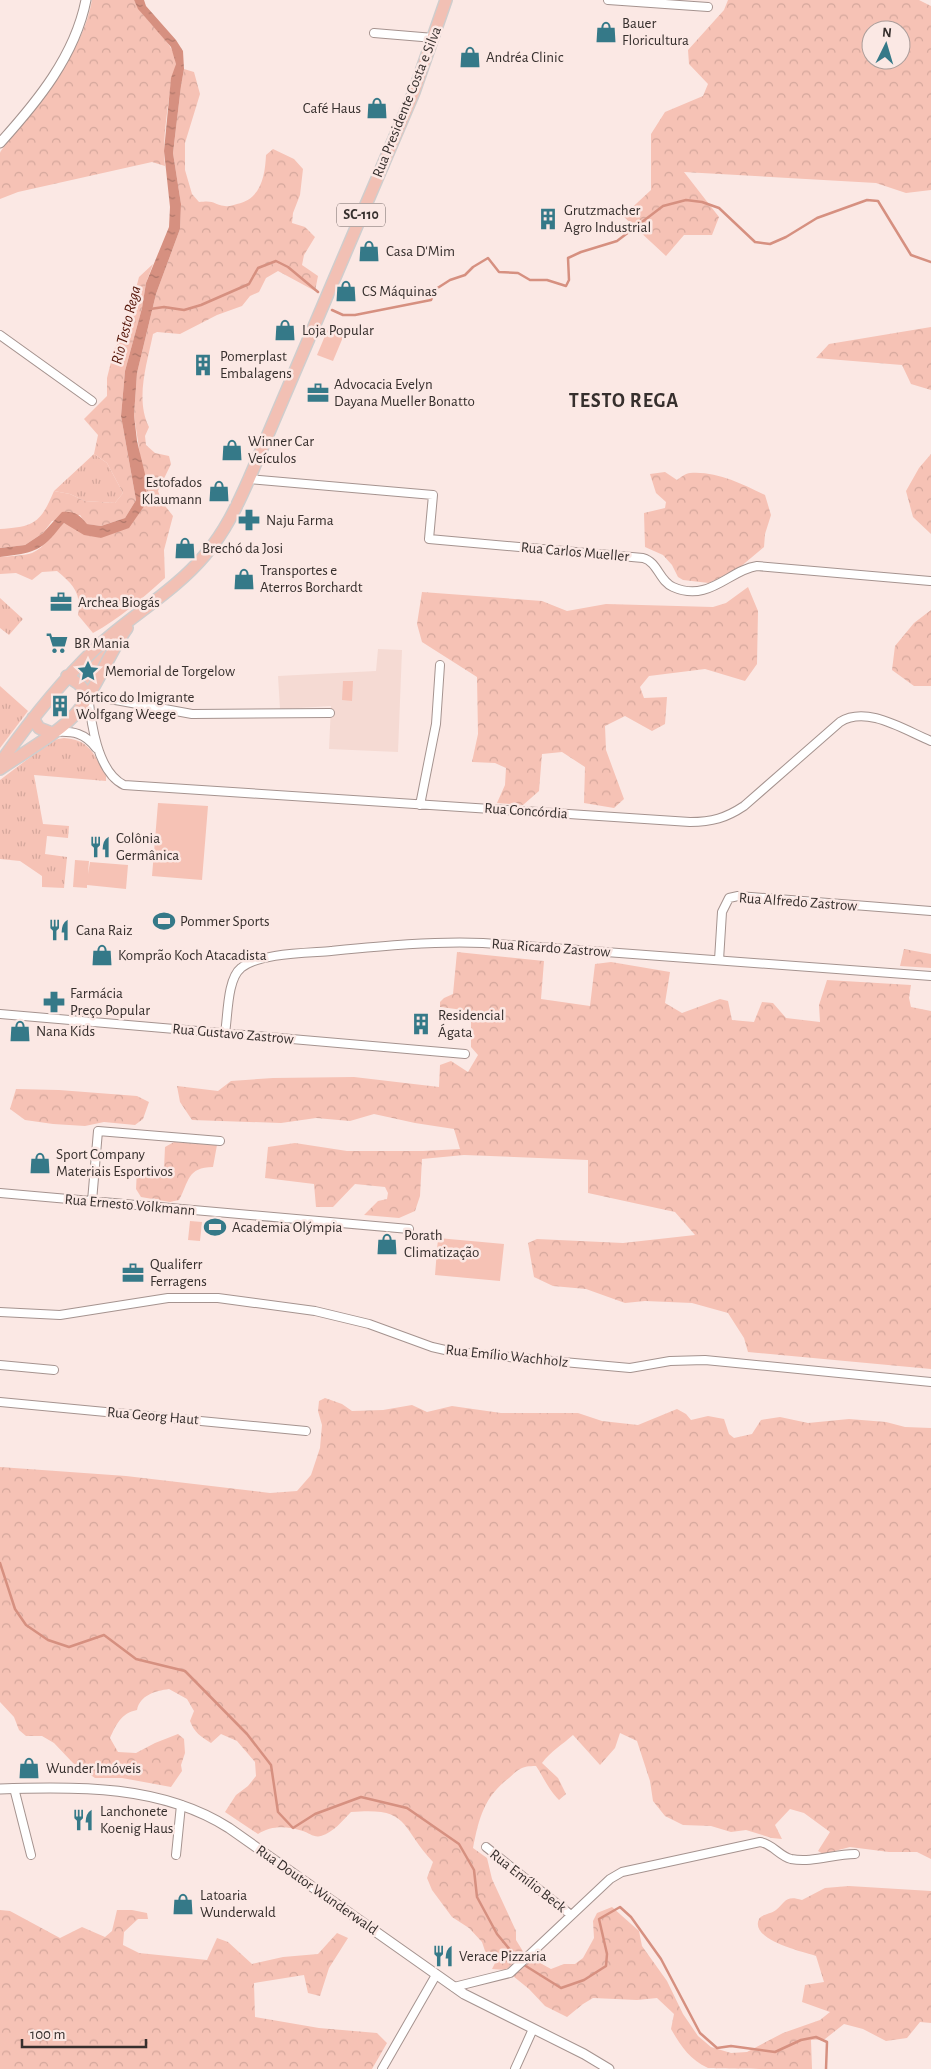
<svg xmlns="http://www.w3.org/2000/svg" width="931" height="2069" viewBox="0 0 931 2069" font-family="'Alegreya Sans',sans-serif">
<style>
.built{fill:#f5dad3}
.grass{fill:url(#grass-tufts)}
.forest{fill:url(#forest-crowns);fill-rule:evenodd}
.garden{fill:#f6c2b5}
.water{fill:url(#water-ripples)}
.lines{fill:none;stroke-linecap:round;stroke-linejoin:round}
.stream{stroke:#d69080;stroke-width:2.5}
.minor-casing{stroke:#a5938f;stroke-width:10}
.tertiary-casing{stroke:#a5938f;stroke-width:11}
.primary-casing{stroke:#cfcdcd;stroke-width:14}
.minor{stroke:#fff;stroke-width:8}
.tertiary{stroke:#fff;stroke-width:9}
.primary{stroke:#f2c0b4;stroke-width:11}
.labels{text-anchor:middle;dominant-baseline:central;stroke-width:5;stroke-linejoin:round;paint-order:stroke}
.shield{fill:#fbe8e4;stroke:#716664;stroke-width:1}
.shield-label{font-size:14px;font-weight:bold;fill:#362f2d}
.poi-label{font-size:15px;fill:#362f2d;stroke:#fbe8e4;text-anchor:start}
.street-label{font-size:15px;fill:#362f2d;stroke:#fbe8e4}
.water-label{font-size:16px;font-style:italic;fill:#541508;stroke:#fbe8e4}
.district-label{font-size:20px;font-weight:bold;letter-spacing:1px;fill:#362f2d;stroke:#fbe8e4}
</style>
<defs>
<pattern id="grass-tufts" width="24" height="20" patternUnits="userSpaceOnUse" patternTransform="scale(1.25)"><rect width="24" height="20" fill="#f6c2b5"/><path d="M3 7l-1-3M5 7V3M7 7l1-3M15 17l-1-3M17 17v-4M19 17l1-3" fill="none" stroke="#d4a79c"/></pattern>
<pattern id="forest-crowns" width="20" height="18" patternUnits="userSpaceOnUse" patternTransform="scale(1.25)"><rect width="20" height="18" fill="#f6c2b5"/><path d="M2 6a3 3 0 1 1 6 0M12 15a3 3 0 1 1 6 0" fill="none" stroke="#d4a79c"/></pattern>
<pattern id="water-ripples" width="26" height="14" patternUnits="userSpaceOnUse" patternTransform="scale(1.25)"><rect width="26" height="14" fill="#d69080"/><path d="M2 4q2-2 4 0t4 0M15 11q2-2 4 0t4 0" fill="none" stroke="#ae7669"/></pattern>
</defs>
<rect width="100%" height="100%" fill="#fbe8e4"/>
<path class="built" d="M378 649 402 650 398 752 329 749 331 706 280 709 278 676 376 671Z"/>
<path class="grass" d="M94 454 107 463 123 493 115 503 85 501 70 494 54 491Z
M0 598 23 619 9 635 0 628Z
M0 686 28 711 0 748Z
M64 738C91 740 94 755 106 776V781L34 775 43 824 69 826 68 838 47 836 45 854 67 857 64 888 42 887V876L20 861 0 859V780L53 740Z"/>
<path class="forest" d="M92 0H134C143 22 174 39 176 63 176 69 172 76 171 82 168 109 162 139 165 166L152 162 18 192 0 199C0 190 0 159 0 153 1 149 20 128 24 123 51 86 84 46 92 0Z
M728 0H919L931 6V190L906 193 876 183 684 172 719 217 712 235H684L666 256 623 216 651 190V134L665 112 703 96 708 84 689 64 688 50 724 10ZM871 30H901V60H871Z
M184 69 194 72 200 94 185 143V170L192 194 199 202C216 200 212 204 225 206 229 207 233 205 237 204 261 199 265 176 266 155L273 149 294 159 303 169 300 195 293 213 292 223 305 227 315 237 304 255 302 265 318 276 315 291 278 271 266 278 259 292 250 296 242 306 217 315 180 334 157 332 153 334C147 364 135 399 149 427L145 436 146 445 155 453 169 456 171 464 158 491 162 502 173 516 164 550 165 578C143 598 119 619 93 633L78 615C82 594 73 584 57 571L42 572 32 580 16 573 0 574V557C10 556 23 556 32 553 45 547 54 533 64 523L101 538 147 502 134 415 137 373 156 294 180 229 181 204 173 153 181 86Z
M153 264 146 283 142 308 125 371 121 416 136 500 125 518 101 526 86 524 80 515 52 521 43 533 25 545 0 548V529C35 527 41 522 54 491L70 494 85 501 115 503 123 493 107 463 94 454 98 435 84 419 107 396V378L114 350 125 330 139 277Z
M931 327V390L911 384 902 365 816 358 829 344Z
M931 454V534L913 517 906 491 919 468Z
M665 472 677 480C681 477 686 473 690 473 717 471 742 484 765 495L771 515 765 534 764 547 739 568 709 583 683 580 678 577 672 565 663 555 645 547 644 513 665 508 666 502 656 493 650 474Z
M748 587 758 611 757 664 745 681 705 669 649 676 640 687 644 698 667 697 665 724 652 731 625 716 605 726 606 750 624 799 614 808 584 803 585 767 562 752 542 754 539 791 523 805 497 803 505 785 506 768 495 763 472 762 478 734 477 677 422 642 417 624 422 592 542 601 567 611 606 604 713 607 726 603Z
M931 610V686H914L892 670 895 646 914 623Z
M109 641 112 644 87 685 74 674Z
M904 949 931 954V968L900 966Z
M457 952 544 961 541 999 590 1006 595 964 611 962 670 972 665 1003 682 1013 720 999 728 1001 732 1020 754 1022 762 1002 773 1003 786 1018 820 1022 819 1005 827 980 911 985 909 998 911 1007 931 1011V1369L748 1352 744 1338 728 1313 692 1303 645 1301 625 1303 586 1289 553 1286 534 1277 528 1243 537 1239 623 1243 695 1235 675 1212 588 1193V1160L464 1155 422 1159 420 1196 415 1211 399 1218 364 1215 378 1201 387 1199 388 1193 385 1187 355 1184 333 1207H316L314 1184 265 1178 268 1147 295 1143 347 1151H423L460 1149 454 1129 415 1123 374 1114 350 1121 316 1118 281 1123 192 1120 180 1102 177 1086 218 1091 231 1081 273 1078 354 1077 439 1087 440 1065 451 1061 468 1072 478 1055 471 1047V1011L440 1007V1002L444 998 453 994Z
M16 1089 59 1090 137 1096 149 1102 143 1119 135 1125 104 1122 85 1126 53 1124 25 1120 10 1109Z
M174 1142 217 1145 213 1167C187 1167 189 1182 179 1200L170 1202 141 1197 136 1189 137 1170 164 1169 165 1147Z
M325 1398 342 1404 352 1411 383 1410 412 1405 427 1412 452 1406 501 1413H578L602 1421 638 1425 677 1409 686 1414 691 1420 708 1416 724 1419 729 1434 734 1438 752 1434 761 1420 780 1417 808 1423 849 1419 886 1422 905 1427 931 1428V1859L917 1852H889L850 1847 823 1854 818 1851 830 1832 804 1813 790 1809 775 1825 782 1839 772 1838 746 1830 731 1832 711 1826 683 1825 665 1816 653 1801 650 1781 637 1741 620 1733 615 1748 600 1765 573 1735C562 1745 551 1751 542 1763L558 1778 566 1794 559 1800C548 1789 544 1778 536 1766 521 1766 519 1769 509 1778 484 1797 479 1818 473 1848L487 1858 492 1879 516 1931V1940L524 1953 506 1970 492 1969 495 1963 485 1951 482 1942 469 1928 452 1917 432 1890 427 1878 433 1862C399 1825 410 1807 351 1812 342 1821 334 1832 321 1836 314 1838 309 1833 303 1831 287 1826 272 1825 258 1834L225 1812 236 1795 248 1786 256 1776 255 1762 237 1741 221 1734 211 1743C201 1737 194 1732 190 1721L194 1711 187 1699 169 1689C155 1691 140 1695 137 1710 121 1713 116 1725 110 1738L118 1752 136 1753 155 1743 178 1734 184 1739 185 1753 181 1765 182 1771 171 1787 122 1778H95L73 1763 54 1743 42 1736H26L19 1730 14 1717 0 1702V1467L126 1476 270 1493 297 1491 311 1475 320 1448 322 1425 318 1411 319 1401Z
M849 1886 931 1891V2023L920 2022 907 2038 886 2041 863 2029 844 2024 825 2039 811 2040 812 2069C795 2069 718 2069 708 2068 689 2059 681 2046 671 2029L674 2014 657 1998 637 2000 593 1998 583 2004 567 2017 545 2006 529 1989 513 1976 531 1958 551 1969 564 1964H575L583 1958 594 1938 593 1921 597 1913 612 1907 639 1931 642 1946 667 1981 683 2014 698 2036 711 2047 731 2053 747 2052 783 2033 820 2020 830 2012 802 2002 805 1985 824 1982 816 1956C804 1952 749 1940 759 1919 762 1914 771 1914 776 1910 786 1902 785 1895 802 1900L825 1888Z
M0 1910 10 1911 60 1938 82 1927 105 1937 112 1931 117 1910H132L147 1913 148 1919H138L124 1932 123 1945 139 1953 207 1960 217 1938 228 1942 252 1964 283 1957 318 1954 337 1933 348 1938 329 1968 320 1996 308 1993 304 1975 254 1983 255 2017 319 2028 377 2033 387 2043 372 2069H0Z"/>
<path class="garden" d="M330 324 346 330 333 361 317 355Z
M343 681H353L352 701 342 700Z
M158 803 208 806 202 880 152 876Z
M75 860 89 861 88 874 90 862 128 865 126 889 87 885V888L73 887Z
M190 1221 202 1222 200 1241 188 1240Z
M438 1238 504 1244 500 1281 435 1275Z"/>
<path class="water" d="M134 0H144L146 6 176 40 183 51 184 69 181 86 173 153 181 204 180 229 156 294 137 373 134 415 137 441 145 474 147 502 129 528 101 538 84 535 64 523C59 528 56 533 51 538 37 554 20 554 0 557V548L25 545 43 533 62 512C74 511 79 514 87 524L101 526 125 518 136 500 121 416 125 371 142 308 146 283 169 227 170 207 164 151 171 78 176 64 171 47 138 9Z"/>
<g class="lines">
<path class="stream" d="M150 309 164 307 184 310 201 305 249 284 258 268 276 261 288 267 318 292
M332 310 343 315H355L431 300 436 289 450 280 465 275 473 267 488 258 499 272 518 273 530 280H547L566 286 569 280 568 258 581 252 617 241 663 206 686 200 702 202 719 208 755 242 770 244 786 237 817 218 867 200 878 201 911 255 931 262
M0 1563 15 1609 26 1625 48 1640 69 1647 104 1635 136 1659 185 1671 247 1734 271 1765 278 1812 293 1828 315 1814 361 1797 407 1808 459 1844 474 1870 477 1897 497 1934 521 1963 561 1988 584 1980 606 1966 607 1954 599 1919 620 1907 631 1917 661 1959 700 2033 717 2048 731 2046 775 2052 801 2040 816 2037 827 2042 826 2069"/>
<g class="minor-casing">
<path id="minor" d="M608 0 708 7
M374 33 434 38
M0 335 92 401
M249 479 433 495 429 539 643 558C658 562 659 581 673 587 709 603 729 570 757 566L930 581
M330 713 192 714 88 695C91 722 97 772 124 785L690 822C712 822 726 818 744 806L840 722C867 705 904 730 931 741
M56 732C73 731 85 733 96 748
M420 805 436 724 440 665
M719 960 722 912 729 898 738 896 931 911
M0 1014 465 1054
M225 1033C228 1016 227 979 241 968 259 953 307 953 331 951 382 946 432 941 483 943L931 976
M0 1193 409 1229
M92 1201 98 1131 220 1141
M0 1312 60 1315 168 1298H218L315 1311 369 1324 432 1347 454 1352 630 1368 670 1361 705 1360 931 1382
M0 1365 54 1370
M0 1402 306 1431
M14 1788 31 1855
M486 1847 571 1915
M176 1855 181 1805
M454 1987 510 1973 610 1879 622 1872 760 1842C773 1844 779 1856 791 1859 813 1863 833 1854 855 1854
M382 2069 436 1975
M515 2069 533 2029"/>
</g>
<g class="tertiary-casing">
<path id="tertiary" d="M0 143C37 102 75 56 86 0
M0 1789C77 1786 162 1785 229 1828L464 1994 584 2054 609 2069"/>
</g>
<g class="primary-casing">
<path id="primary" d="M67 676 79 684 88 695
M33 718 39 728 52 733
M0 763C29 722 59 684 95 649 130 616 174 592 205 555 225 532 237 506 249 479L414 92 446 0
M0 769C23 753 61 732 78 711 98 686 108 654 127 628"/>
</g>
<use href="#minor" class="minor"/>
<use href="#tertiary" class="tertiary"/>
<use href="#primary" class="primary"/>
</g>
<defs>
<g id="shop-bare" transform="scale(1.725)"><path d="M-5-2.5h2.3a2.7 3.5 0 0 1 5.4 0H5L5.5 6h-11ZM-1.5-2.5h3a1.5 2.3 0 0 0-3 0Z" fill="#357988" stroke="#fbe8e4" stroke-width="2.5" paint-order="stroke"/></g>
<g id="building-bare" transform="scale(1.725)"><path d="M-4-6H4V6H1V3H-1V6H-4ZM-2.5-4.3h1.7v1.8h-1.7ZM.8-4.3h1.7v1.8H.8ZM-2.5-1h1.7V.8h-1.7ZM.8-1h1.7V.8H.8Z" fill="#357988" stroke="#fbe8e4" stroke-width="2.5" paint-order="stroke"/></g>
<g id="office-bare" transform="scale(1.725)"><path d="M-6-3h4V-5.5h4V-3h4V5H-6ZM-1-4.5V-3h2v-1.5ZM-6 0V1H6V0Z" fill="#357988" stroke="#fbe8e4" stroke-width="2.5" paint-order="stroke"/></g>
<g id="pharmacy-bare" transform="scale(1.725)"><path d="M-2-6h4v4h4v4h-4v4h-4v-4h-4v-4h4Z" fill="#357988" stroke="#fbe8e4" stroke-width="2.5" paint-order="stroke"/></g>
<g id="supermarket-bare" transform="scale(1.725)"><path d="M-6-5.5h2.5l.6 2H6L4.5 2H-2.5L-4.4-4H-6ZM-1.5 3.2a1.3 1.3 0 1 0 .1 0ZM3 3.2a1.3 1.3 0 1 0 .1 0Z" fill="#357988" stroke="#fbe8e4" stroke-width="2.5" paint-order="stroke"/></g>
<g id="sight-bare" transform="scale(1.725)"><path d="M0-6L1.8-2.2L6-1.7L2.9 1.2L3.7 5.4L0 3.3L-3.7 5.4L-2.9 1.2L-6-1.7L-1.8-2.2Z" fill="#357988" stroke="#fbe8e4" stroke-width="2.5" paint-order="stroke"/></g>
<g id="restaurant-bare" transform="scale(1.725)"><path d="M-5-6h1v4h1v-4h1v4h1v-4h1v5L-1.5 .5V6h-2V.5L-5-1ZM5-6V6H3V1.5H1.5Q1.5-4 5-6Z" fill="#357988" stroke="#fbe8e4" stroke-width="2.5" paint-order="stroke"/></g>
<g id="stadium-bare" transform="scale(1.725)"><path d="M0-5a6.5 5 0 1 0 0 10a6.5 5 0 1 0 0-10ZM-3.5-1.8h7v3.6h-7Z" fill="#357988" stroke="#fbe8e4" stroke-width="2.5" paint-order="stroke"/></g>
</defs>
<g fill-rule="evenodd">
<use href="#shop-bare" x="606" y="32"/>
<use href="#shop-bare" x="470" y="57"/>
<use href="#shop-bare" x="377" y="108"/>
<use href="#building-bare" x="548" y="219"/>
<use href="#shop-bare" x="369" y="251"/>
<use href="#shop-bare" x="346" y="291"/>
<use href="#shop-bare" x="285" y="330"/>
<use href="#building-bare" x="203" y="365"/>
<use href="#office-bare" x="318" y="393"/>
<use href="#shop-bare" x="232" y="450"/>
<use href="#shop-bare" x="219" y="491"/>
<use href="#pharmacy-bare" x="249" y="520"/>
<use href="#shop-bare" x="185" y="548"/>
<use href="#shop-bare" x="244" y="579"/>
<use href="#office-bare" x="61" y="602"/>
<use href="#supermarket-bare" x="57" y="643"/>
<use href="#sight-bare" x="88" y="671"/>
<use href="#building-bare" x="60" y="706"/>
<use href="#restaurant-bare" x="100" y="847"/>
<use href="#stadium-bare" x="164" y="921"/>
<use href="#restaurant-bare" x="59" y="930"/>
<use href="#shop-bare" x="102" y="955"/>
<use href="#pharmacy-bare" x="54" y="1002"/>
<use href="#building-bare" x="421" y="1024"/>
<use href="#shop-bare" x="20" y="1031"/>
<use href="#shop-bare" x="40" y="1163"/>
<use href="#stadium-bare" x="215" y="1227"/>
<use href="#shop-bare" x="387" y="1244"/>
<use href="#office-bare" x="133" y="1273"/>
<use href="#shop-bare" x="29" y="1768"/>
<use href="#restaurant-bare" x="83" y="1820"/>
<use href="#shop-bare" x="183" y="1904"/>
<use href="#restaurant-bare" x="443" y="1956"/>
</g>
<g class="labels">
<rect class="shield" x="337" y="203.5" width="48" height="23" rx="4"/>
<g class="shield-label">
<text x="361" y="215">SC-110</text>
</g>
<g class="poi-label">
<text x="622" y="23">Bauer<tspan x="622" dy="17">Floricultura</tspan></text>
<text x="486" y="57">Andréa Clinic</text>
<text x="361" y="108" text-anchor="end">Café Haus</text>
<text x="564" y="210">Grutzmacher<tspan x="564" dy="17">Agro Industrial</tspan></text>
<text x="386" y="251">Casa D'Mim</text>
<text x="362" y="291">CS Máquinas</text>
<text x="302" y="330">Loja Popular</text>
<text x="220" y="356">Pomerplast<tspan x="220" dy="17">Embalagens</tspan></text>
<text x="334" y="384">Advocacia Evelyn<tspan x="334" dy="17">Dayana Mueller Bonatto</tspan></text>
<text x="248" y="441">Winner Car<tspan x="248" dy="17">Veículos</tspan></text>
<text x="202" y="482" text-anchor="end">Estofados<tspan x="202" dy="17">Klaumann</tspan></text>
<text x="266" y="520">Naju Farma</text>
<text x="202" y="548">Brechó da Josi</text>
<text x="260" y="570">Transportes e<tspan x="260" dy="17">Aterros Borchardt</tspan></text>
<text x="78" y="602">Archea Biogás</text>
<text x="74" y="643">BR Mania</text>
<text x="105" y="671">Memorial de Torgelow</text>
<text x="76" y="697">Pórtico do Imigrante<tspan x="76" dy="17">Wolfgang Weege</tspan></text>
<text x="116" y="838">Colônia<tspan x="116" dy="17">Germânica</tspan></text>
<text x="180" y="921">Pommer Sports</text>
<text x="76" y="930">Cana Raiz</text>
<text x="118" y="955">Komprão Koch Atacadista</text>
<text x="70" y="993">Farmácia<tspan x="70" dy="17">Preço Popular</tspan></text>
<text x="438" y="1015">Residencial<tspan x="438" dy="17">Ágata</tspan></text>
<text x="36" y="1031">Nana Kids</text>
<text x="56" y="1154">Sport Company<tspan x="56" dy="17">Materiais Esportivos</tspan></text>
<text x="232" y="1227">Academia Olýmpia</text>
<text x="404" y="1235">Porath<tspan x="404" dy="17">Climatização</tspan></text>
<text x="150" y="1264">Qualiferr<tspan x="150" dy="17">Ferragens</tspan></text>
<text x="46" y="1768">Wunder Imóveis</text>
<text x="100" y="1811">Lanchonete<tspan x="100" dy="17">Koenig Haus</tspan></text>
<text x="200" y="1895">Latoaria<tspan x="200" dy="17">Wunderwald</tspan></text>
<text x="459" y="1956">Verace Pizzaria</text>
</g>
<g class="street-label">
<text transform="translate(407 102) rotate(-68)">Rua Presidente Costa e Silva</text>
<text transform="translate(575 552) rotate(5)">Rua Carlos Mueller</text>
<text transform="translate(526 811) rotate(4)">Rua Concórdia</text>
<text transform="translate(798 902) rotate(4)">Rua Alfredo Zastrow</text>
<text transform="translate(551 948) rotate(4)">Rua Ricardo Zastrow</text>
<text transform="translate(233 1034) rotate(5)">Rua Gustavo Zastrow</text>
<text transform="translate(130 1205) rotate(5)">Rua Ernesto Volkmann</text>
<text transform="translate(507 1356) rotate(6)">Rua Emílio Wachholz</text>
<text transform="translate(153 1416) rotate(5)">Rua Georg Haut</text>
<text transform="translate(528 1881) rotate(38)">Rua Emílio Beck</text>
<text transform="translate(317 1890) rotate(35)">Rua Doutor Wunderwald</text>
</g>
<g class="water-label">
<text transform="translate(126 325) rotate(-76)">Rio Testo Rega</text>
</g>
<g class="district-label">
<text x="624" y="401">TESTO REGA</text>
</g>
</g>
<g transform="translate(886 45) rotate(5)"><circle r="24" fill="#fbe8e4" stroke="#ac9e9b"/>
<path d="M0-4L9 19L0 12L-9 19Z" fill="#357988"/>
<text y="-8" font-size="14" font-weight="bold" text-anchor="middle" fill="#362f2d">N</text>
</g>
<path d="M22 2039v8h124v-8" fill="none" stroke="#362f2d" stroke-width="2.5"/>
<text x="30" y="2039" font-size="15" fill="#362f2d" stroke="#fbe8e4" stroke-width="4" paint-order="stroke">100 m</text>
</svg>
